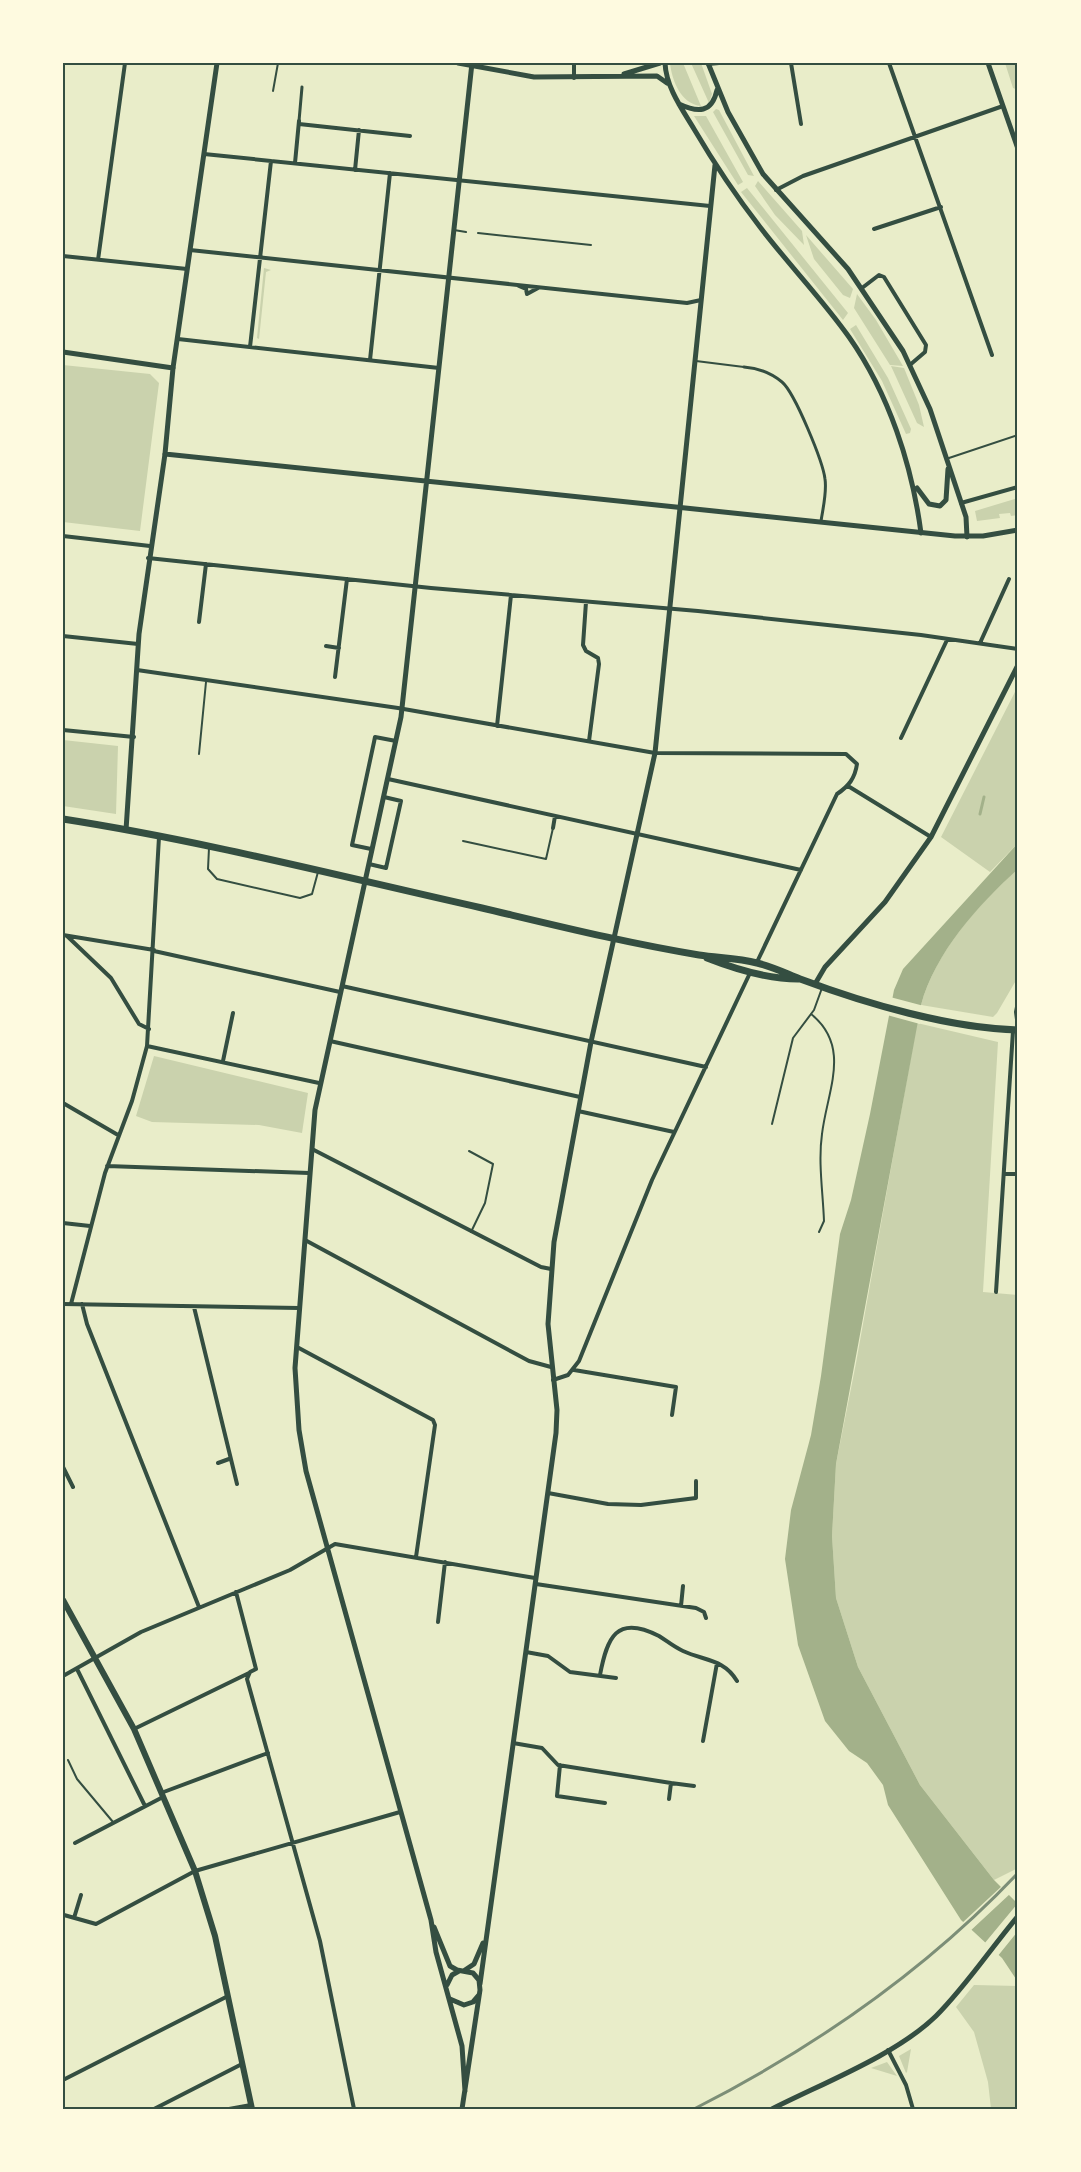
<svg xmlns="http://www.w3.org/2000/svg" width="1081" height="2172" viewBox="0 0 1081 2172" font-family="Signika,sans-serif">
<style>
.green{fill:#cad2ad}
.water{fill:#a3b18a}
.pier{fill:#e9edc9}
.lines{fill:none;stroke-linecap:round;stroke-linejoin:round}
.stream{stroke:#a3b18a;stroke-width:3}
.service{stroke:#344e41;stroke-width:2}
.pedestrian{stroke:#344e41;stroke-width:3}
.minor{stroke:#344e41;stroke-width:4}
.tertiary{stroke:#344e41;stroke-width:5}
.secondary{stroke:#344e41;stroke-width:5}
.primary{stroke:#344e41;stroke-width:6}
.trunk{stroke:#344e41;stroke-width:7}
.rail{stroke:#7c8e77;stroke-width:3}
.neatline{fill:none;stroke:#344e41;stroke-width:2}
</style>
<rect width="100%" height="100%" fill="#e9edc9"/>
<path class="green" d="M670 63H683L701 106C681 104 672 81 670 63Z
M691 63H701L712 94 709 103Z
M1005 63H1018V90L1013 88Z
M716 109 719 110 754 176 748 175 713 112Z
M694 116H706L743 182 738 185Z
M758 181 802 231 804 245 775 215 755 186Z
M747 188 848 313 843 320 741 192Z
M806 235 853 289 850 298 843 295 814 259Z
M264 268 271 270 266 272 259 339 257 338Z
M857 294 876 320 903 366 890 365 854 308Z
M856 325 888 378 911 429 910 433 906 434 882 381 850 329Z
M63 365 150 374 159 383 140 531 63 522Z
M891 366 904 368 919 405 924 427 917 423Z
M1018 498V515L1011 516 1010 513 999 514 1000 518 977 521 975 511Z
M1018 686V843L990 872 941 837Z
M63 740 118 746 116 814 63 806Z
M1018 869V977L997 1013 993 1017 921 1005C935 953 978 904 1018 869Z
M917 1023 998 1042 983 1292 1018 1295V1868L994 1880 920 1785 858 1667 836 1598 832 1536 836 1464 856 1363Z
M154 1056 308 1093 302 1133 259 1125 152 1122 136 1116Z
M974 1985 1018 1986V2109H991L988 2082 974 2032 956 2007Z
M911 2049 907 2072 906 2073 899 2056Z
M887 2062 897 2076 871 2068Z"/>
<path class="water" d="M1018 843V869C978 905 935 953 921 1005L836 1464 832 1536 836 1598 858 1667 920 1785 994 1880 1018 1904V1982L1002 1958 961 1920 888 1805 883 1785 867 1763 849 1751 825 1721 798 1645 785 1559 791 1510 811 1435 821 1376 840 1234 851 1200 870 1114 894 990 903 969Z"/>
<path class="pier" d="M890 997 924 1006 920 1024 887 1015Z
M1003 1885 1011 1893 968 1933 961 1924Z
M1018 1903V1931L997 1957 984 1944Z"/>
<g class="lines">
<path class="stream" d="M980 814 984 797"/>
<path class="service" d="M273 91 278 63
M454 230 466 232
M478 233 591 245
M696 361 744 367
M946 459 1018 435
M199 754 206 682
M463 841 546 859 553 828
M209 848 208 869 217 879 300 898 312 894 318 872
M811 1014C852 1047 827 1091 822 1134 818 1162 823 1193 824 1221L819 1232
M772 1124 793 1038 814 1010 822 988
M469 1151 493 1164 485 1203 471 1232
M68 1760 77 1779 113 1822"/>
<path class="pedestrian" d="M299 121 302 87
M744 367C757 368 771 373 782 382 795 393 823 462 825 479 827 492 823 508 821 521"/>
<path class="minor" d="M574 63V78
M791 63 801 124
M889 63 992 355
M708 64 719 63
M299 124 410 136
M204 154 710 206
M295 163 299 121
M355 170 359 130
M776 190 803 176 1003 106
M874 229 941 207
M190 250 687 303 701 300
M63 256 187 269
M98 260 125 63
M519 286 526 289 527 294 538 288
M862 288 879 275 884 277 926 345 925 352 911 364
M178 339 439 368
M250 347 271 161
M370 360 390 173
M961 503 1018 487
M63 536 150 546
M148 558 431 588 698 611 921 635 1018 649
M586 602 583 645 586 651 598 658 599 664 589 741
M199 622 206 564
M63 636 138 644
M980 643 1009 579
M326 646 339 648
M137 670 398 708 655 753 846 754 857 764C855 778 849 786 837 794L757 962
M335 677 347 579
M497 726 511 595
M63 730 134 737
M901 738 947 640
M388 779 801 870
M848 786 931 837
M553 828 555 816
M371 849 352 845 374 742 375 737 396 741
M369 864 386 868 401 801 384 797
M63 935 154 950
M67 936 111 978 139 1024 149 1029
M154 951 340 992
M342 986 706 1067
M1018 1002 1016 1012 1018 1027
M330 1041 580 1097
M147 1046 319 1083
M223 1061 233 1013
M63 1103 118 1135
M578 1111 674 1132
M312 1149 541 1267 551 1269
M107 1166 309 1173
M1004 1174H1018
M63 1223 90 1226
M305 1240 529 1361 551 1367
M996 1292 1013 1031
M63 1304 299 1308
M71 1304 105 1173 132 1101 147 1046 159 837
M82 1304 87 1324 199 1607
M194 1307 237 1484
M297 1347 433 1420 435 1425 416 1557
M574 1370 676 1387 672 1415
M553 1380 568 1375 579 1361 652 1180 750 973
M218 1463 229 1459
M63 1467 73 1487
M548 1493 608 1504 641 1505 696 1498V1481
M536 1584 696 1608 704 1612 706 1618
M236 1592 256 1669 250 1672 247 1679 320 1941 354 2109
M681 1606 683 1586
M438 1622 445 1562
M526 1652 548 1656 570 1672 616 1678
M77 1669 145 1806
M600 1675C607 1638 616 1614 659 1636 667 1641 674 1647 683 1651 705 1661 724 1659 737 1681
M63 1676 141 1632 290 1570 335 1544 535 1578
M134 1729 249 1673
M703 1741 717 1663
M513 1743 542 1748 558 1765 671 1783
M560 1765 557 1796 605 1803
M161 1793 268 1753
M669 1799 671 1783 694 1786
M75 1843 163 1797
M64 1915 96 1924 195 1871 400 1812
M74 1918 81 1895
M888 2050 906 2085 913 2109
M63 2080 228 1996
M154 2109 242 2064
M229 2109 251 2105"/>
<path class="tertiary" d="M458 63 534 77 657 76 667 83
M665 63C666 87 682 109 694 129 714 163 736 196 760 227 789 265 822 299 849 337 889 394 912 465 921 533
M708 63 728 112 763 174 848 269 903 351 930 409 966 517 967 537
M988 63 1018 149
M624 74 660 63
M679 104C698 113 712 113 717 90
M173 368 217 63
M917 488 929 504 940 506 946 500 948 469
M126 830 139 634 165 454
M815 984 825 967 885 902 931 837 1018 665
M465 1970 474 1964 483 1943
M480 1984 556 1433 557 1410 548 1324 554 1242 591 1042 655 753 715 165
M772 2109C823 2083 896 2055 936 2016 966 1986 991 1948 1018 1916"/>
<path class="secondary" d="M63 352 173 368 165 454 955 536H983L1018 530
M434 1927 450 1966 457 1970 473 1973 479 1980 480 1990 462 2109
M447 1985 452 1975 459 1971
M450 1999 464 2005 473 2002 479 1995
M465 2091 462 2046 436 1952 431 1920 306 1471 299 1430 295 1368 315 1110 401 717 472 63"/>
<path class="primary" d="M63 1600 134 1729 195 1871 215 1936 252 2109"/>
<path class="trunk" d="M63 819C204 841 343 877 482 908 554 925 626 943 699 955 718 958 738 958 757 963 774 967 787 974 803 980 867 1004 950 1028 1018 1030
M707 958C735 969 768 979 798 979"/>
<path class="rail" d="M694 2109C814 2048 925 1971 1018 1873"/>
</g>
<rect width="1081" height="2172" fill="none" stroke="#fefae0" stroke-width="129"/>
<rect x="64" y="64" width="952" height="2044" class="neatline"/>
</svg>
